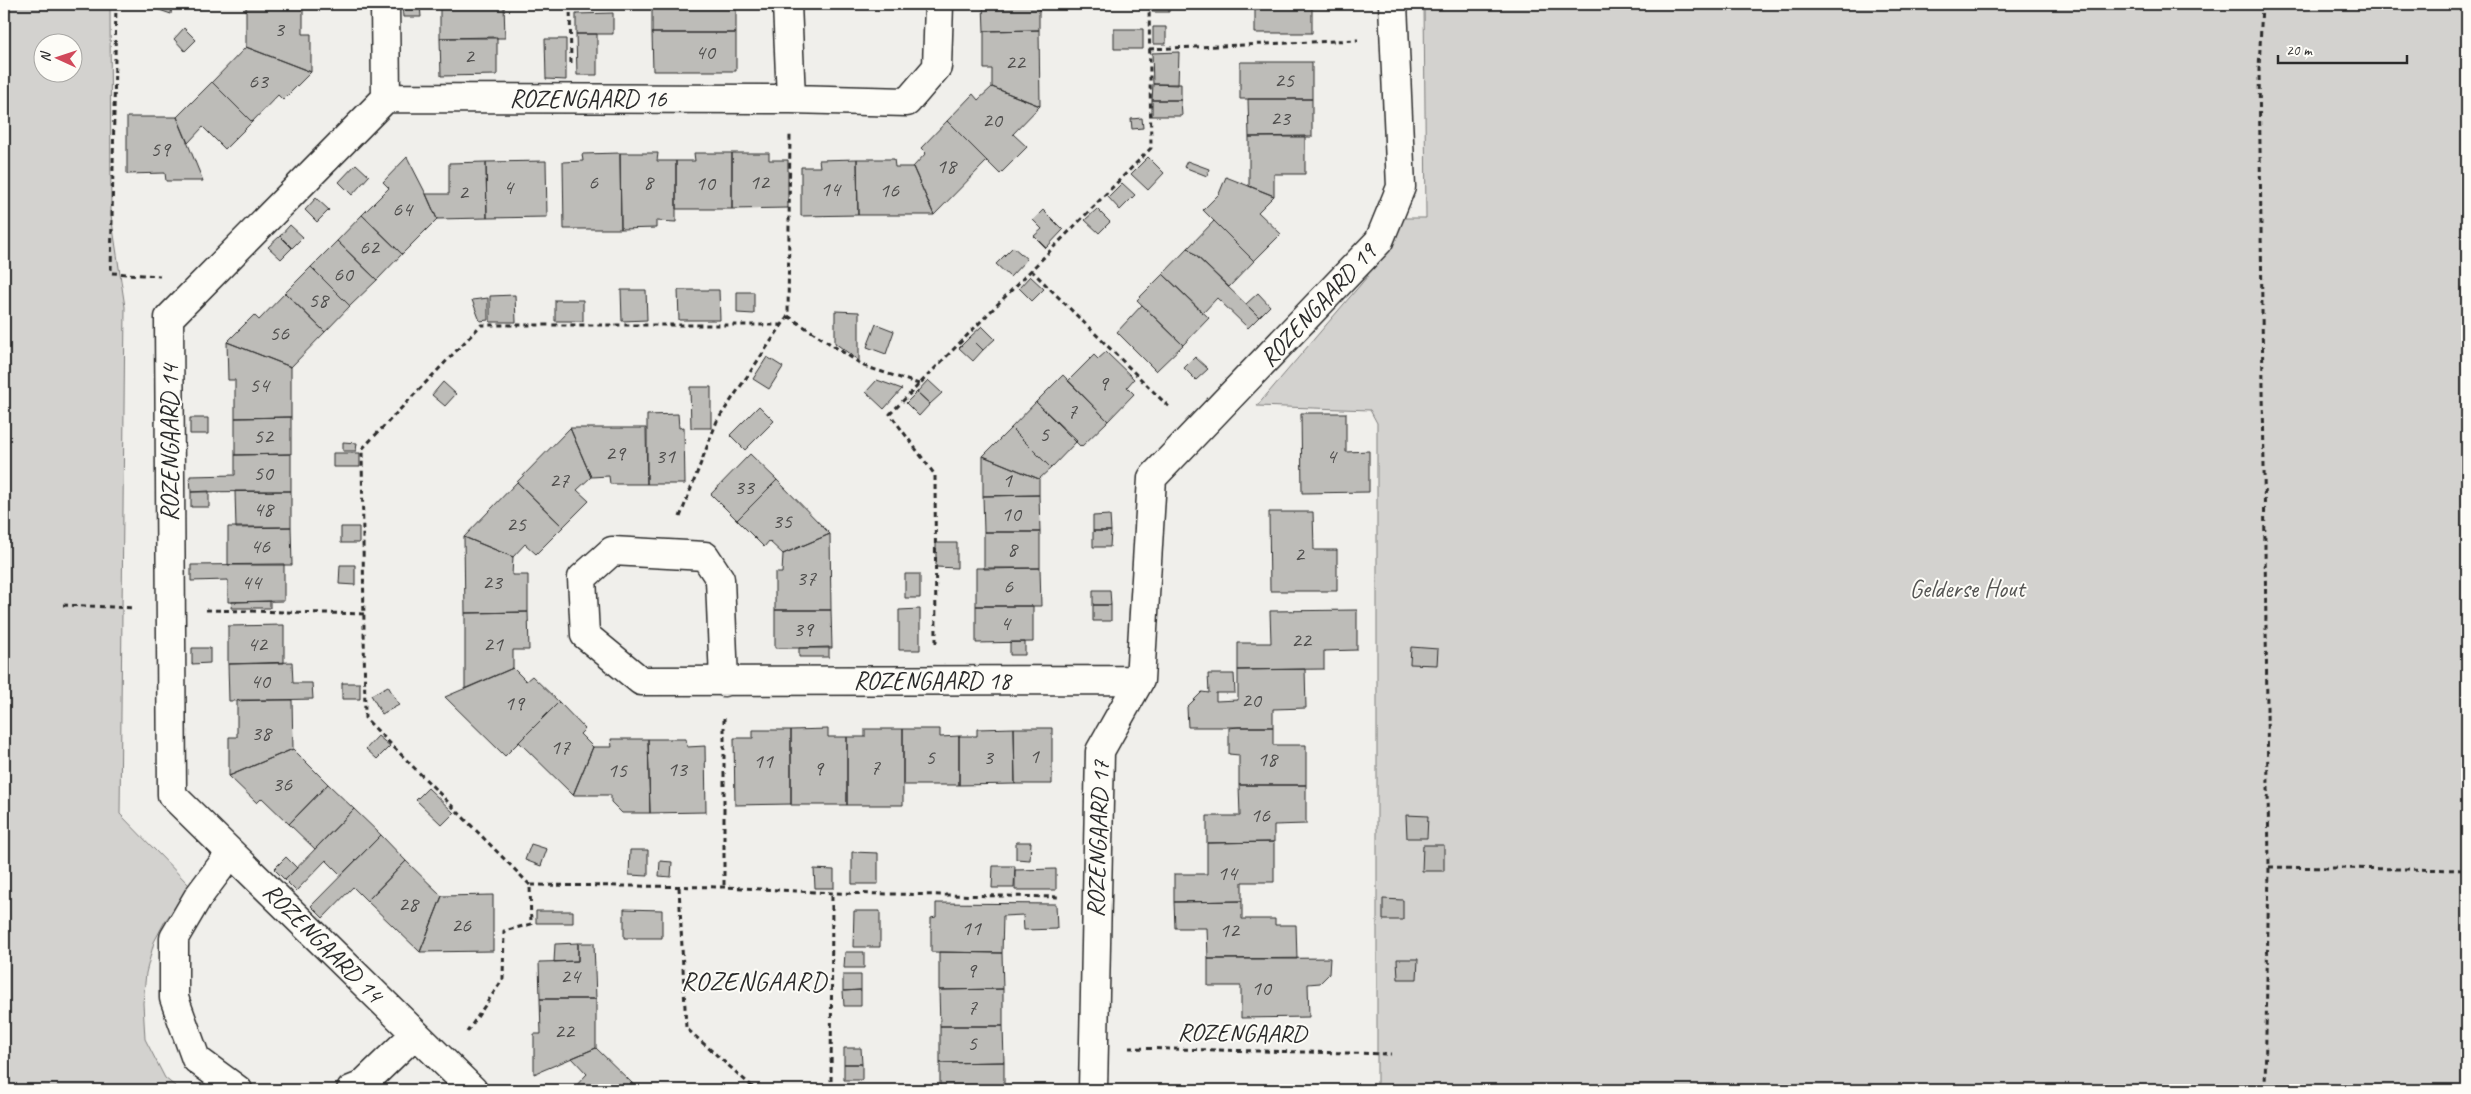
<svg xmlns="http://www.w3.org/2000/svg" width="2471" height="1094" viewBox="0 0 2471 1094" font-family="Caveat,sans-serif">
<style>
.green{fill:#d3d2cf;stroke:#7f7e7d;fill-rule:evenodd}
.building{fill:#bdbcb8;stroke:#2b2b2b}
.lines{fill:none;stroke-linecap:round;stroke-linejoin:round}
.minor-casing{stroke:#2b2b2b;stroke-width:31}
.path{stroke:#2b2b2b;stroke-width:3;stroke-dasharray:5 4;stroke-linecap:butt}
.minor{stroke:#fdfcf7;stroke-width:28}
.labels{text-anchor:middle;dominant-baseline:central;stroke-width:4;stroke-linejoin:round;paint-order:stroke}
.number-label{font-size:22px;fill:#504f4e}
.street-label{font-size:25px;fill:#2b2b2b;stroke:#fdfcf7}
.park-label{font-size:25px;fill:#555554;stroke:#fdfcf7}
.neighbourhood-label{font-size:26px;letter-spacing:1px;fill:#2b2b2b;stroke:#fdfcf7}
</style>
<rect width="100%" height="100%" fill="#f0efeb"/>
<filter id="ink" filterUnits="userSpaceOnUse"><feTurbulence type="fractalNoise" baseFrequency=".02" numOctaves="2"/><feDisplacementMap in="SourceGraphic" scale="10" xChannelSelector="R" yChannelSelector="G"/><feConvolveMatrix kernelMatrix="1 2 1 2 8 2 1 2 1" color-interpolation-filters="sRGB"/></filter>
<g filter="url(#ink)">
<path class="green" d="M4 4H110L111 215 125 307 120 814 191 887 165 921 154 942 146 973 143 1003 145 1039 165 1078 180 1090H4ZM42 42H72V72H42Z
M1424 4H2467V1090H1377V423L1370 410 1257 406 1367 277 1377 249V218H1426Z"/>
<path class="building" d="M146 4H172L171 14 145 5Z
M246 4H303V34H311V72L246 47Z
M402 4H420L421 17H403Z
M440 4H504L505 38H440Z
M652 4H736V33H652Z
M983 4H1039V30L984 31Z
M1152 4H1169V12H1152Z
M1255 4H1312V33H1255Z
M613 13V34H576V14Z
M1153 27H1166V44H1153Z
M184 28 196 40 185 51 174 39Z
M1114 29H1143V49H1114Z
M1039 30 1040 106 992 87V69H984V31Z
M652 33H736V71H653Z
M576 34H597V75H577Z
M497 37V75L441 76 440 38Z
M545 39H566V80L546 79Z
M246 47 311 72 283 100 278 95 252 122 212 82Z
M1179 52 1178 85 1153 84 1152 53Z
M1240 62H1312V99H1240Z
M212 82 252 122 225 149 203 127 188 143 177 117Z
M1153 84H1181V100H1152Z
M992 87 1040 106 1013 134 1027 147 1000 174 947 121 973 94 978 100Z
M1248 99H1312V137H1249Z
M1152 100H1181L1182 116H1152Z
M127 117H177L203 181H166L165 173 127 174Z
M1142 118 1143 128 1132 129 1131 119Z
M947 121 987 161 934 215 913 167 926 153 921 148Z
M1305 136V174H1274V196L1249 186V137Z
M620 153 621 229H564L563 162 583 161 582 154Z
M620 153H658L657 161H676V222L656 221V228L621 229Z
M694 153H732V209H676V161H695Z
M732 153H769V160H788V208L732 209Z
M407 157 426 194 437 219 402 254 362 215 389 188 383 182Z
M1148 157 1164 173 1148 190 1131 174Z
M857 159 858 215 801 216V167H820L819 160Z
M857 159H894L895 167H913L934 215H858Z
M546 161 547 217 487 218 486 162Z
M1187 161 1209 169 1207 176 1184 167Z
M486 162 487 218 437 219 426 194H449V163Z
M356 164 369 176 352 195 339 182Z
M1226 177 1274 196 1258 212 1281 234 1254 261 1203 210 1219 194Z
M1122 183 1135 195 1120 210 1108 197Z
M316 198 329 210 317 222 305 210Z
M1097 209 1110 222 1099 233 1085 220Z
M1043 210 1063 230 1046 248 1034 236 1042 229 1033 220Z
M362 215 402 254 377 280 337 241Z
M1214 221 1254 261 1229 287 1188 248Z
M290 225 303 237 292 248 280 236Z
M280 236 292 248 281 259 268 247Z
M337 241 377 280 350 306 311 267Z
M1013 247 1027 259 1010 277 996 264Z
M1188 248 1259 317 1248 328 1217 298 1203 313 1163 274Z
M311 267 350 306 325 332 285 293Z
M1163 274 1209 318 1183 345 1137 300Z
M1030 276 1044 289 1032 301 1019 288Z
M621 290H646L647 320 622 321Z
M678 290H719L720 320H679Z
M737 292H754V314L737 313Z
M285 293 325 332 291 367 227 342 254 315 259 320Z
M1258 293 1270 306 1259 317 1246 304Z
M515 295 516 322H490V296Z
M488 298V320L480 321 472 300Z
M555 300H583V321H555Z
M1142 305 1183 345 1156 371 1117 332Z
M835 311 859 312V361L835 343Z
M876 324 894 331 886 354 867 347Z
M982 326 995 339 983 350 970 337Z
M970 337 983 350 973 361 959 348Z
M227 342 291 367V417L235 418V380H228Z
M1106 352 1134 379 1127 387 1134 394 1108 421 1068 381 1094 355 1098 359Z
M767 357 783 367 769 389 753 379Z
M1195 357 1208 369 1196 380 1184 368Z
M1063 375 1108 421 1081 447 1036 402Z
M877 380 902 389 884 409 866 392Z
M928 380 942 393 930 404 917 392Z
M443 382 456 394 445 406 432 395Z
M690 387H711V428H691Z
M917 392 930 404 919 416 906 403Z
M1036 402 1077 441 1051 468 1011 428Z
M759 406 774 421 745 450 730 435Z
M1301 413H1346V452L1369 451V492L1302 493Z
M678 414 679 428 684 427 685 484H647V415Z
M291 417V454L235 455V418Z
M190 418H208V434H190Z
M570 428H646L647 484H610L609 476 591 477Z
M570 428 591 477 577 490 589 501 563 527 517 482Z
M1011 428 1051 468 1039 479 983 456Z
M343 442 357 443 356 451H343Z
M333 453H360V467H333Z
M291 454V491L191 492 190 476 235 475V455Z
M750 454 777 480 737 520 711 494Z
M983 456 1039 479V495L983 496Z
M777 480 830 534 783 554 769 541 764 547 737 520Z
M517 482 563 527 536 554 525 544 513 557 464 537Z
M209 491V507H191V492Z
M235 491H291V527L236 528Z
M1039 495 1040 532H984L983 496Z
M1269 512H1313L1314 550H1337V591H1270Z
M1110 515 1111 531H1093V516Z
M228 527H291L292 565H228Z
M341 527H359V543H341Z
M1093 531H1111L1110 547H1093Z
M984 532H1040V568L984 569Z
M830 534 831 610H775V573H782L783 554Z
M464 537 513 557 512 575H528V612L465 613Z
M936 543H957V568L936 567Z
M284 564V601L228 602V580L191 581V565Z
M340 565H355V585L339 584Z
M976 568H1040L1041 606H976Z
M905 574H920V598H905Z
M1093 590H1110L1111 605H1093Z
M270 601V608H231L232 602Z
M1093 605H1111V621H1093Z
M976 606H1033V642L976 643Z
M920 609V650H899V610Z
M775 610H831L832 648H775Z
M1357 610V650L1324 651V669L1238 670V643H1271L1270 611Z
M528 612 529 650H513V668L465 689V613Z
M284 625V663L228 664V626Z
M1010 642H1025V655H1010Z
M829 647V657H799V648Z
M1411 647 1438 649 1437 665 1410 664Z
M192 648H210V663L192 664Z
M292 662 293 683H312L313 699 229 701 228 664Z
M513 668 526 681 532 676 559 702 505 756 445 697Z
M1305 669 1306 708 1273 709V727H1188L1187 707 1202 692 1209 693 1208 674H1234L1235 693H1216V701L1238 700V670Z
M342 683H360V699H342Z
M388 686 399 705 382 714 371 695Z
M237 700H292L293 749 229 776V737H237Z
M559 702 585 729 580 734 593 747 573 795 519 742Z
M1238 727H1273V745H1306V785H1239V755L1229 754V728Z
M1014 728H1052V784H1015Z
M1014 728 1015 784 959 785V736H977V729Z
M828 729V737H847V805H791V730Z
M865 729H903V805H847V737H865Z
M903 729H940V737L959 736V785H903Z
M753 730H791V804L735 805 734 738H753Z
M378 736 390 746 377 759 366 749Z
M611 739H648L650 813H622L611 802V795H573L593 747H612Z
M648 739H686L687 747 705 746 706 812 650 813Z
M293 749 328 784 289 824 262 798 257 803 229 776Z
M328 784 354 809 315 849 289 824Z
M1239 785H1306V824L1274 825V842L1207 843V816H1240Z
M428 788 454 813 442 825 416 800Z
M354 809 381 835 341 875 326 860 296 891 285 880Z
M1406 815 1428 816 1427 838H1407Z
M381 835 406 861 367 901 353 887 323 918 311 906Z
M1016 842H1031L1030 860 1016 859Z
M1274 842V882H1242V901L1174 902V874H1207V843Z
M531 844 547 849 541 866 525 860Z
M1423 845H1444V871H1422Z
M630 850H648V876L629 875Z
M852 852 878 853V884H852Z
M286 857 297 868 285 880 274 869Z
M406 861 442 896 420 952 367 901Z
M660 861 672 862 671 877 659 876Z
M993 866H1015L1014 888H992Z
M814 869 834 870V888H815Z
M1056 869V890H1015V870Z
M493 895V951L420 952 442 896Z
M1383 899 1403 900V920H1383Z
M1242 901V919H1275V925H1296L1297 959H1208L1207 928H1175L1174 902Z
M936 903 1056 904 1057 929 1024 930 1023 915 1003 916 1002 953 931 952V918L936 917Z
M624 909 662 910V938H624Z
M536 911H573V923H536Z
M854 911H880V947H853Z
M578 943H594L596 999H540L539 962 578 961Z
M578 943V961L554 962 555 944Z
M845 952H864V968H844Z
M939 952 1002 953 1003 989 939 990Z
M1330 958 1329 974 1320 983 1308 984 1309 1017 1241 1018V986H1208V959Z
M1397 959H1418L1417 979H1398Z
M843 975H861V990L843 991Z
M1003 989V1026H940L939 990Z
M861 990V1006H844L843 991Z
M540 999H596V1048L534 1074V1034H541Z
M940 1026H1003L1004 1062 940 1063Z
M596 1048 632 1083 625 1090H572L587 1074 572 1058Z
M844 1048H861L862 1064H844Z
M1004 1062V1090H940V1063Z
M844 1064H862V1080H844Z
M632 1083 639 1090H625Z
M1242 1088H1309V1090H1242Z"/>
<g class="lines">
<g class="minor-casing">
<path id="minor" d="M385 4 386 98
M787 4 791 99
M386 98 169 318 172 795 473 1090
M386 98 791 99 907 102 937 67 939 4
M724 682 720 579 705 556 612 551 582 578 585 635 641 681 1140 680
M231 853 198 897 174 938V998L196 1059 238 1090
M351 1090 361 1086 415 1034
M1093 1090 1100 751 1140 680 1152 478 1379 241 1401 187 1393 4"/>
</g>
<path class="path" d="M116 4 111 273 160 276
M570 4 571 63
M2262 4 2259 69 2269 867 2265 1090
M1149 49 1358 40
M1031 270 1169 407
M788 316 864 366 919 384
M680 517 717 421 788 316 790 135
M63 605 135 608
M206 610 366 614
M936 643 935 475 890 414 1151 148 1149 4
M724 718V887
M2269 867 2467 870
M530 885 365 718 362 449 481 325H781
M679 887 686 1028 756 1090
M467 1032 503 979 504 931 531 924 530 885 724 887 832 893 1060 897
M1129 1048 1391 1054
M831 1090 832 893"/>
<use href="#minor" class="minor"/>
</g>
</g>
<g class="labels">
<g class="number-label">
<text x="279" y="29">3</text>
<text x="705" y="52">40</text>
<text x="469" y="56">2</text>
<text x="1015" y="62">22</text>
<text x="1284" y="80">25</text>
<text x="258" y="81">63</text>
<text x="1280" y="118">23</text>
<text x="992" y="120">20</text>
<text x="160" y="149">59</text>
<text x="946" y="166">18</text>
<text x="593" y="182">6</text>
<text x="648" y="182">8</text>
<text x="759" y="182">12</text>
<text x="705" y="183">10</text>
<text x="508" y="187">4</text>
<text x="830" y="189">14</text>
<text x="889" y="190">16</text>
<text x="463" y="192">2</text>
<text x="402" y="209">64</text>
<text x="369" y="247">62</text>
<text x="343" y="274">60</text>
<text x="318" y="300">58</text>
<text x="279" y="333">56</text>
<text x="1103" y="383">9</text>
<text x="259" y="385">54</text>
<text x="1072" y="411">7</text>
<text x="1044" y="434">5</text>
<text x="263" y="436">52</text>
<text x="615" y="453">29</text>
<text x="665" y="456">31</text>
<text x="1331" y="456">4</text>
<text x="263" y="473">50</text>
<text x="559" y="480">27</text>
<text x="1007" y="480">1</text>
<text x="744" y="487">33</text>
<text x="263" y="509">48</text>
<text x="1011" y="514">10</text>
<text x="782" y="521">35</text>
<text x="516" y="524">25</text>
<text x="260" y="546">46</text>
<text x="1012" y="549">8</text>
<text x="1299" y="554">2</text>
<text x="806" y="578">37</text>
<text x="251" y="582">44</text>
<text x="492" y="582">23</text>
<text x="1008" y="586">6</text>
<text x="1005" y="623">4</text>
<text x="803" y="629">39</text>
<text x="1301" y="640">22</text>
<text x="257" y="644">42</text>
<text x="493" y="644">21</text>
<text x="260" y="681">40</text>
<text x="1251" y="700">20</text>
<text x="514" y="703">19</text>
<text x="261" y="733">38</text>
<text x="560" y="747">17</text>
<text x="1034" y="756">1</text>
<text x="930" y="757">5</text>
<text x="988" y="757">3</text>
<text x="1267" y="759">18</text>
<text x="763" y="761">11</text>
<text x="875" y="767">7</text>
<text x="818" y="768">9</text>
<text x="677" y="769">13</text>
<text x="617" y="770">15</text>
<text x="282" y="784">36</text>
<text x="1260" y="815">16</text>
<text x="1227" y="873">14</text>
<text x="408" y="904">28</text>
<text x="461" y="925">26</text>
<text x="971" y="928">11</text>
<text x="1229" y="930">12</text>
<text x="971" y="970">9</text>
<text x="570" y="976">24</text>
<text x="1261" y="988">10</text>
<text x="972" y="1007">7</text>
<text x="564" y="1031">22</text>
<text x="972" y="1043">5</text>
</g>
<g class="street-label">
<text x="588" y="99">ROZENGAARD 16</text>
<text transform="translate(1318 305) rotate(-47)">ROZENGAARD 19</text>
<text transform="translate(170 443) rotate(-90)">ROZENGAARD 14</text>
<text x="932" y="681">ROZENGAARD 18</text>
<text transform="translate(1098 839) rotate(-88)">ROZENGAARD 17</text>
<text transform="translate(323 943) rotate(45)">ROZENGAARD 14</text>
<text transform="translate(1242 1033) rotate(1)">ROZENGAARD</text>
</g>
<g class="park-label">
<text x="1967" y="589">Gelderse Hout</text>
</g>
<g class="neighbourhood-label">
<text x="754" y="981">ROZENGAARD</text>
</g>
</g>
<rect width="2471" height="1094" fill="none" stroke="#fdfcf7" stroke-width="20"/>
<rect x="10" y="10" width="2451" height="1074" fill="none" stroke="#2b2b2b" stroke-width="2" filter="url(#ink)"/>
<g transform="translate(58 58) rotate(273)"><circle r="24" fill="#fdfcf7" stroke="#a9a8a5"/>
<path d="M0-4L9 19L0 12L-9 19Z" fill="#d1495b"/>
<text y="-8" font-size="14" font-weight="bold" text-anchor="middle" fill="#2b2b2b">N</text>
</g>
<path d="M2278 55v8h129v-8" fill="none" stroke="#2b2b2b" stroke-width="2.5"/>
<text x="2286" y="55" font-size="15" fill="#2b2b2b" stroke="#fdfcf7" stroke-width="4" paint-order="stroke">20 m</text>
</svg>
